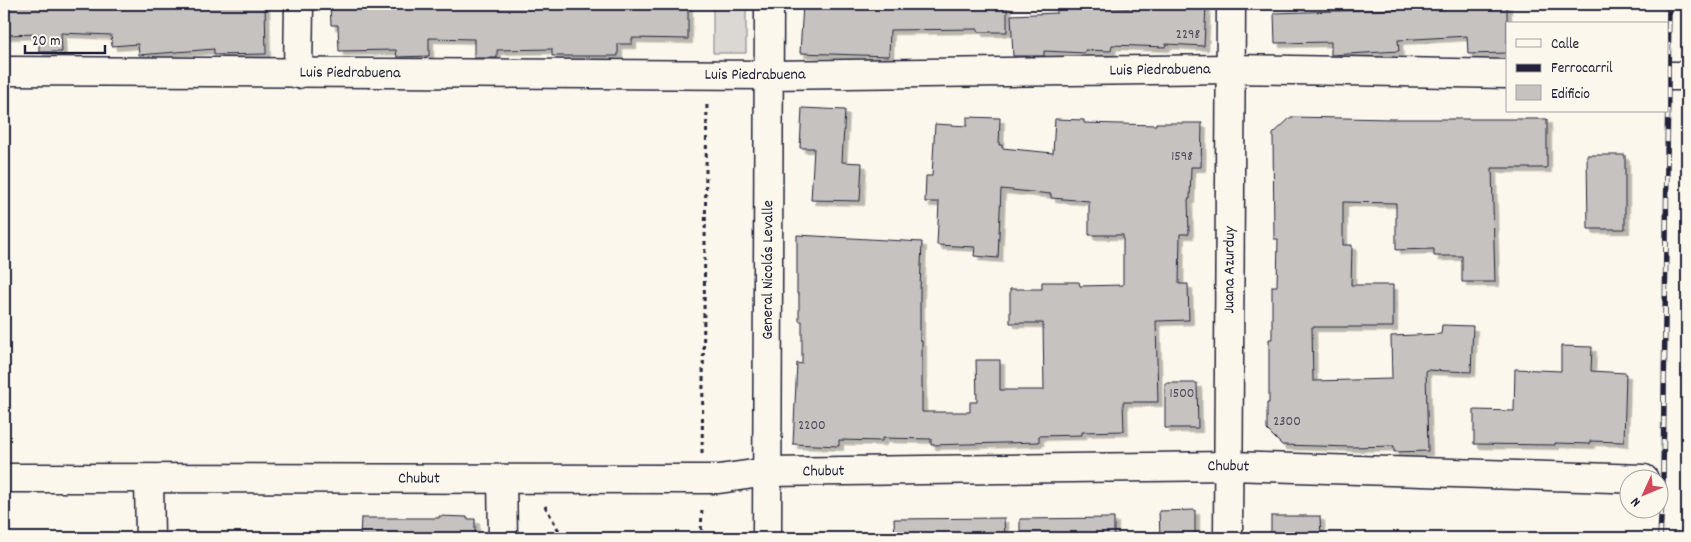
<svg xmlns="http://www.w3.org/2000/svg" width="1691" height="542" viewBox="0 0 1691 542" font-family="Dekko,sans-serif">
<style>
.green{fill:#dbd8d3;stroke:#7e7d87}
.building{fill:#c6c2c0;stroke:#22223b;filter:url(#shadow)}
.lines{fill:none;stroke-linecap:round;stroke-linejoin:round}
.minor-casing{stroke:#22223b;stroke-width:31}
.path{stroke:#22223b;stroke-width:3;stroke-dasharray:4 4;stroke-linecap:butt}
.minor{stroke:#fbf7ec;stroke-width:28}
.rail-casing{stroke:#22223b;stroke-width:5.5}
.rail{stroke:#fbf7ec;stroke-width:4;stroke-dasharray:11;stroke-linecap:butt}
.labels{text-anchor:middle;dominant-baseline:central;stroke-width:5;stroke-linejoin:round;paint-order:stroke}
.number-label{font-size:14px;fill:#4b4a5c}
.street-label{font-size:16px;fill:#22223b;stroke:#fbf7ec}
</style>
<defs>
<filter id="shadow"><feDropShadow dx="4.5" dy="4.5" stdDeviation="0" flood-color="#0004"/></filter>
</defs>
<rect width="100%" height="100%" fill="#fbf7ec"/>
<filter id="ink" filterUnits="userSpaceOnUse"><feTurbulence type="fractalNoise" baseFrequency=".02" numOctaves="2"/><feDisplacementMap in="SourceGraphic" scale="10" xChannelSelector="R" yChannelSelector="G"/><feConvolveMatrix kernelMatrix="1 2 1 2 8 2 1 2 1" color-interpolation-filters="sRGB"/></filter>
<g filter="url(#ink)">
<path class="green" d="M713 4H746V53H713Z"/>
<path class="building" d="M4 4H265L266 54 214 55V49L139 55 138 44 112 46 111 35 61 33 62 52H39V34L5 35Z
M330 4H380V6L435 5V4H688V39L632 38V44H618V56H552V49L497 50V58H474V39L429 38V56L397 57 396 50 339 51 338 25H331Z
M803 4H1007V32H978V29L890 30 889 56 800 53Z
M1057 4H1086V6L1129 8V4H1206L1204 46 1166 44 1165 47 1112 45 1111 51 1085 50V53L1044 51V56H1013L1011 15 1057 13Z
M1400 4H1507V53L1468 54 1467 36 1398 40 1399 51 1331 55V42L1275 43 1274 13 1400 9Z
M802 108 845 110 842 162 862 163 860 201 811 200 814 148H800Z
M967 117 1000 118 999 145H1002V148L1053 153 1055 119 1084 120V123L1156 125V123H1202L1201 167H1191L1190 199H1188L1189 234H1180L1179 284H1188L1189 320 1156 321 1158 402H1123L1124 431 1082 432V435L1039 436V442L931 445V439L882 438V441L839 440V446L793 444 797 363 802 364V321H799V294H797V235L922 242 920 289V341H922V412H970V402H977L976 360H1000V390H1044L1043 323H1010V289H1042V282H1079L1080 286 1123 285V235H1089V201L1051 198V194L1001 189 998 258 974 256 975 247 937 245 939 202H925L926 176H932L935 124 967 126Z
M1291 117 1392 119H1547V168H1492L1495 282H1462V256H1434V249L1396 250V203L1343 202V245H1352L1351 285H1393V327H1312L1313 381 1392 379 1391 336 1441 334 1442 325 1473 326 1471 372 1426 370 1428 451 1394 452V446L1352 447 1282 445 1267 430V403H1269V339H1272V286H1277L1278 239H1274L1273 134Z
M1587 155H1625V229H1588Z
M1561 346 1592 347 1591 371 1626 373 1624 442 1590 441V444L1555 443V445L1474 444V410L1514 411 1515 369 1561 371Z
M1165 383H1197L1198 428H1165Z
M1195 510V538H1160L1159 511Z
M439 516 467 517V519H475V538H360L361 518H439Z
M1271 516H1320L1321 538H1271Z
M1004 518 1005 538H895L894 519Z
M1114 518V538H1020V519Z"/>
<g class="lines">
<g class="minor-casing">
<g id="minor">
<path id="s1" d="M4 71 768 75 1230 69 1507 74"/>
<path d="M298 74 299 4"/>
<path d="M1667 76H1687"/>
<path id="s2" d="M4 478 702 479H719L767 472 1229 466 1644 479"/>
<path d="M149 479 150 538"/>
<path d="M502 479 503 538"/>
<path id="s3" d="M767 538 769 4"/>
<path id="s4" d="M1228 538 1231 4"/>
</g>
</g>
<path class="path" d="M702 453 707 101
M545 506 563 538
M701 538 702 506"/>
<use href="#minor" class="minor"/>
<g class="rail-casing">
<path id="rail" d="M1660 538 1663 478 1669 4"/>
</g>
<use href="#rail" class="rail"/>
</g>
</g>
<g class="labels">
<g class="number-label">
<text x="1188" y="35">2298</text>
<text x="1182" y="157">1598</text>
<text x="1182" y="394">1500</text>
<text x="1287" y="422">2300</text>
<text x="812" y="426">2200</text>
</g>
<g class="street-label">
<text stroke="none"><textPath href="#s1" startOffset="1156">Luis Piedrabuena</textPath></text>
<text stroke="none"><textPath href="#s1" startOffset="346">Luis Piedrabuena</textPath></text>
<text stroke="none"><textPath href="#s1" startOffset="751">Luis Piedrabuena</textPath></text>
<text stroke="none"><textPath href="#s3" startOffset="268">General Nicolás Levalle</textPath></text>
<text stroke="none"><textPath href="#s4" startOffset="268">Juana Azurduy</textPath></text>
<text stroke="none"><textPath href="#s2" startOffset="1225">Chubut</textPath></text>
<text stroke="none"><textPath href="#s2" startOffset="820">Chubut</textPath></text>
<text stroke="none"><textPath href="#s2" startOffset="415">Chubut</textPath></text>
</g>
</g>
<rect width="1691" height="542" fill="none" stroke="#fbf7ec" stroke-width="20"/>
<rect x="10" y="10" width="1671" height="522" fill="none" stroke="#22223b" stroke-width="2" filter="url(#ink)"/>
<rect x="1506" y="22" width="162" height="90" fill="#fbf7ec" stroke="#a4a2a5"/>
<rect x="1516" y="39" width="25" height="8" fill="#fbf7ec" stroke="#a4a2a5"/>
<text x="1551" y="48" font-size="15" fill="#22223b">Calle</text>
<rect x="1516" y="64" width="25" height="8" fill="#22223b" stroke="#a4a2a5"/>
<text x="1551" y="72" font-size="15" fill="#22223b">Ferrocarril</text>
<rect x="1516" y="85" width="25" height="15" fill="#c6c2c0" stroke="#a4a2a5"/>
<text x="1551" y="98" font-size="15" fill="#22223b">Edificio</text>
<g transform="translate(1644 494) rotate(226)"><circle r="24" fill="#fbf7ec" stroke="#a4a2a5"/>
<path d="M0-4L9 19L0 12L-9 19Z" fill="#d1495b"/>
<text y="-8" font-size="14" font-weight="bold" text-anchor="middle" fill="#22223b">N</text>
</g>
<path d="M25 45v8h80v-8" fill="none" stroke="#22223b" stroke-width="2.5"/>
<text x="32" y="45" font-size="15" fill="#22223b" stroke="#fbf7ec" stroke-width="4" paint-order="stroke">20 m</text>
</svg>
